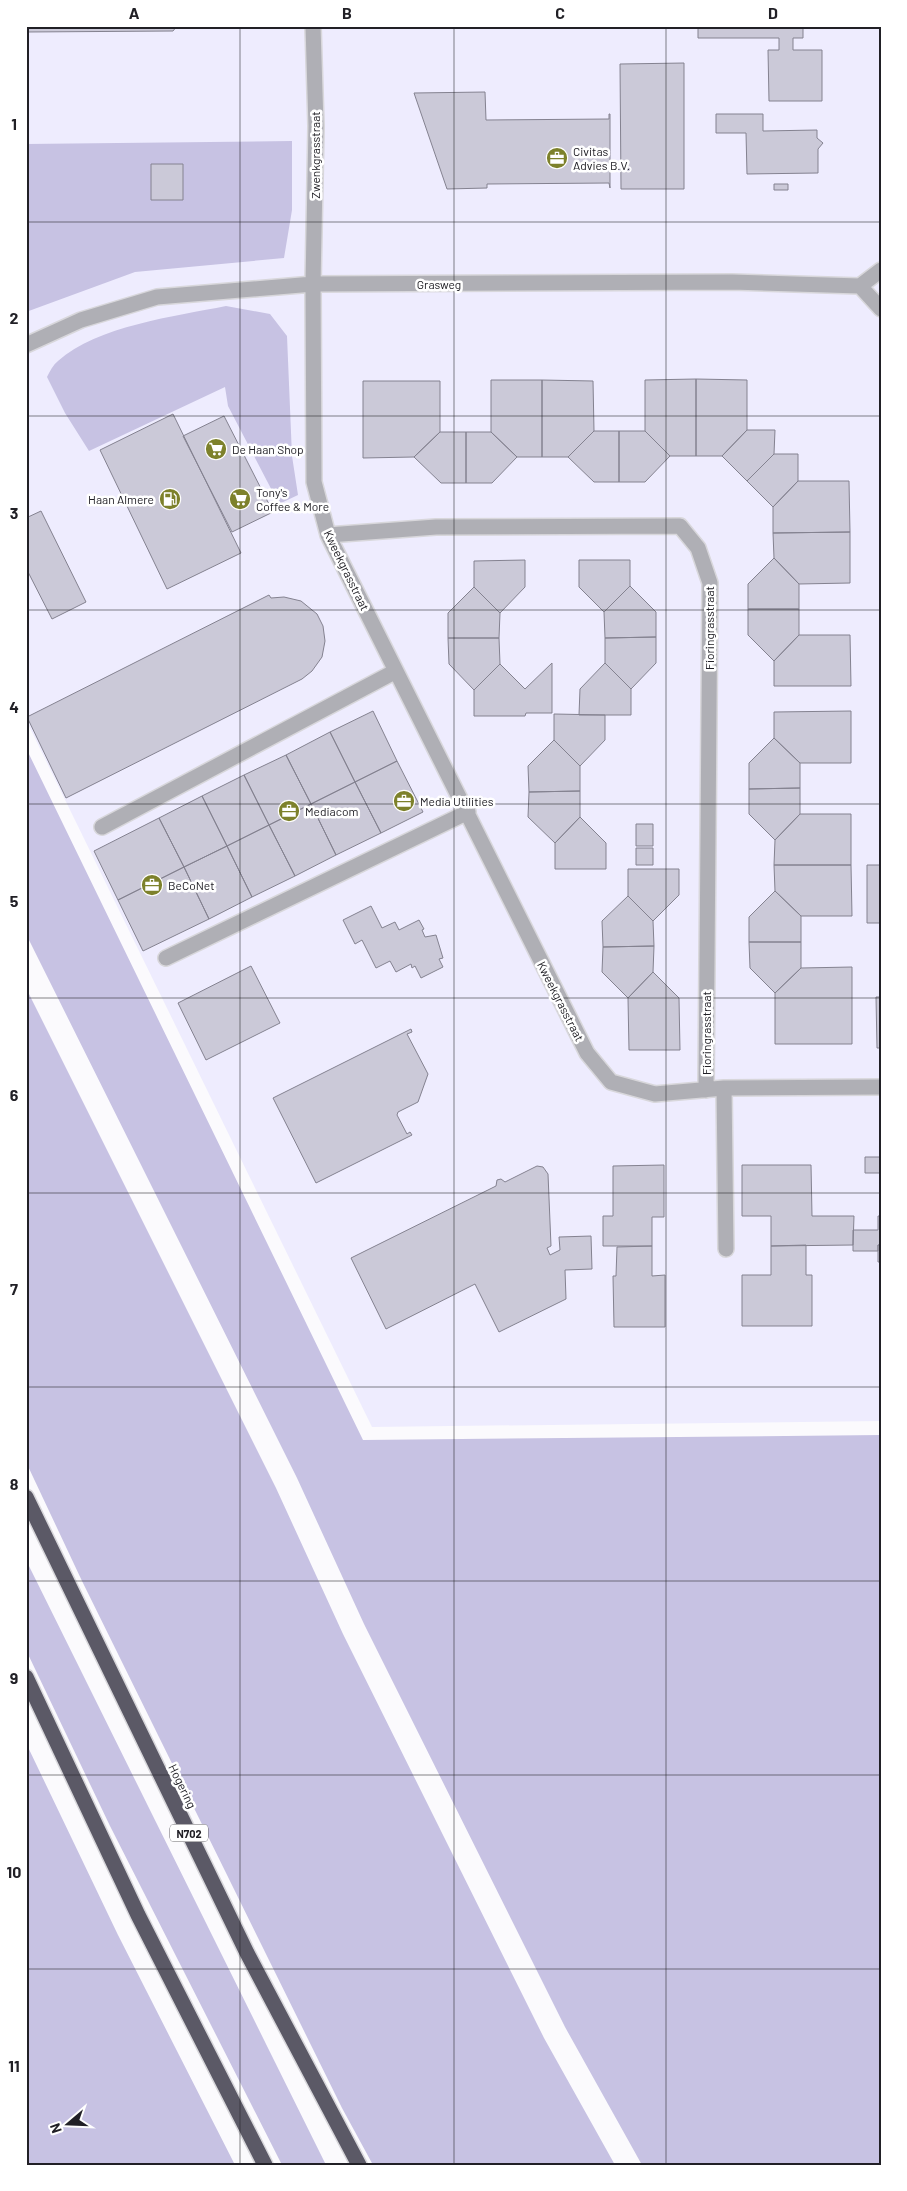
<svg xmlns="http://www.w3.org/2000/svg" width="907" height="2191" viewBox="0 0 907 2191" font-family="Barlow,sans-serif">
<style>
.built{fill:#eeecfe}
.green{fill:#c7c2e3}
.building{fill:#cbc9d8;stroke:#848290}
.lines{fill:none;stroke-linecap:round;stroke-linejoin:round}
.minor-casing{stroke:#d8d7db;stroke-width:18}
.highway-casing{stroke:#d8d7db;stroke-width:18}
.minor{stroke:#afafb5;stroke-width:15}
.highway{stroke:#5b5966;stroke-width:15}
.grid{fill:none;stroke:#212026;stroke-width:1;stroke-opacity:0.55}
.labels{text-anchor:middle;dominant-baseline:central;stroke-width:5;stroke-linejoin:round;paint-order:stroke}
.shield{fill:#fff;stroke:#646367;stroke-width:1}
.shield-label{font-size:11px;font-weight:bold;fill:#212026}
.poi-label{font-size:12px;fill:#212026;stroke:#fff;text-anchor:start}
.street-label{font-size:12px;fill:#212026;stroke:#fff}
.neatline{fill:none;stroke:#212026;stroke-width:2}
.grid-label{font-size:16px;text-anchor:middle;font-weight:bold;fill:#212026}
</style>
<rect width="100%" height="100%" fill="#fbfafd"/>
<path class="built" d="M26 26H881V1421L372 1427 26 720Z"/>
<path class="green" d="M292 141V210L284 258 135 272 26 312V144Z
M226 306 270 314 287 336 292 456 298 495 279 504 228 406 225 387 89 451 65 413 47 377C50 371 53 365 58 361 97 326 176 316 226 306Z
M26 748 363 1440 881 1435V2165H642L565 2027 364 1624 297 1478 26 934Z
M26 988 276 1488 343 1634 544 2038 615 2165H373L342 2108 82 1581 26 1462Z
M26 1560 326 2165H282L110 1826 26 1650Z
M26 1743 118 1935 235 2165H26Z"/>
<path class="building" d="M26 26H177L173 31 26 32Z
M698 26H803V38H793V50H822V101H769L768 50H779V38H698Z
M684 63V189H621L620 64Z
M485 92 486 120 609 119V114H610V188L609 183 487 184V188L447 189 414 93Z
M716 114H763V131L817 130V138L823 143 818 149V173L747 174 746 133H716Z
M151 164H183V200H151Z
M774 184H788V190H774Z
M696 379V456H670L645 431V380Z
M696 379 747 380V430L722 456H696Z
M491 380H542V457H517L491 432Z
M542 380 593 381 594 431 568 457H542Z
M363 381H440V432L414 457 363 458Z
M173 414 241 553 167 589 100 450Z
M224 416 273 512 232 532 183 436Z
M747 430H775L774 454 747 481 722 456Z
M594 431H619V482H594L568 457Z
M619 431H645L670 456 645 482H619Z
M440 432H466V483H441L414 457Z
M466 432H491L517 457 492 483H466Z
M774 454H798V481L773 507 747 481Z
M798 481H849L850 532 773 533V507Z
M41 511 86 602 52 619 26 568V518Z
M850 532V583L799 584 774 558 773 533Z
M774 558 799 584V609H748V584Z
M525 560V587L500 613 474 587V561Z
M579 560H630V586L604 612 579 587Z
M630 586 656 612V637L605 638 604 612Z
M474 587 500 613 499 638H448V613Z
M269 595 271 598 284 597 301 601 317 614 323 626 325 641 322 657 312 671 302 679 66 798 27 717Z
M748 609H799V635L774 661 748 635Z
M799 635H850L851 686H774V661Z
M656 637V663L631 689 605 663V638Z
M448 638H499L500 664 474 690 449 664Z
M552 663V713H526L525 716H474V690L500 664 525 689Z
M605 663 631 689V715H579L580 689Z
M373 711 397 761 355 782 330 732Z
M851 711V763H800L774 738V712Z
M554 714 605 715V740L580 766 554 740Z
M330 732 355 782 311 804 286 755Z
M774 738 800 763V788L749 789V763Z
M554 740 580 766V791L529 792 528 766Z
M286 755 311 804 269 825 244 775Z
M397 761 423 812 381 833 355 782Z
M244 775 269 825 227 846 202 796Z
M355 782 381 833 336 855 311 804Z
M800 788V814L775 840 749 814V789Z
M580 791V817L555 843 528 817 529 792Z
M202 796 227 846 184 867 159 818Z
M311 804 336 855 295 876 269 825Z
M800 814H851V865H774L775 840Z
M580 817 606 843V869H555V843Z
M159 818 184 867 118 900 94 851Z
M636 824H653V846H636Z
M269 825 295 876 252 897 227 846Z
M227 846 252 897 209 919 184 867Z
M636 848H653V865H636Z
M774 865H851L852 916H801L775 891Z
M867 865H881V923H867Z
M184 867 209 919 143 951 118 900Z
M628 869H679V895L653 921 628 896Z
M775 891 801 916V942H749V917Z
M628 896 653 921 654 946 603 947 602 921Z
M371 906 382 928 395 922 399 930 419 920 424 929 422 930 425 937 436 935 443 958 439 959 443 967 421 978 415 966 412 968 411 964 396 972 390 961 376 968 362 940 355 944 343 920Z
M749 942H801V968L775 993 750 968Z
M654 946 653 972 628 998 602 972 603 947Z
M251 966 280 1023 206 1060 178 1003Z
M852 967V1044H775V993L801 968Z
M653 972 679 998 680 1050H629L628 998Z
M876 997H881V1048H877Z
M411 1029 412 1032 407 1034 428 1074 418 1102 398 1112 397 1115 407 1134 410 1132 412 1135 316 1183 273 1098Z
M865 1157H881V1173H865Z
M664 1165V1217H652V1246H603V1216H613V1166Z
M742 1165H811L812 1216H854L853 1245 771 1246V1216H742Z
M537 1166 543 1167 548 1174 551 1246 547 1248 550 1255 560 1250 559 1237 591 1236 592 1269 565 1270 566 1299 499 1332 475 1284 386 1329 351 1258 496 1186 497 1180 501 1179 505 1182Z
M878 1216H881V1245H878V1251H853V1230H878Z
M806 1245V1275H812V1326H742V1275H771V1246Z
M878 1245H881V1262H878Z
M652 1246V1276L665 1275V1327H614L613 1276H616L617 1247Z"/>
<g class="lines">
<g class="minor-casing">
<path id="minor" d="M313 26 316 126 313 284 314 482 328 535 587 1053 611 1082 655 1094 724 1088 881 1087
M860 286 881 309
M860 286 881 270
M26 345 81 320 157 297 313 284 732 282 860 286
M328 535 436 527 680 526 698 548 710 583 706 1090
M102 827 396 671
M166 958 468 812
M724 1088 726 1249"/>
</g>
<g class="highway-casing">
<path id="highway" d="M26 1497 247 1953 359 2165
M26 1677 138 1915 265 2165"/>
</g>
<use href="#minor" class="minor"/>
<use href="#highway" class="highway"/>
</g>
<path class="grid" d="M240 26V2165M454 26V2165M666 26V2165M26 222H881M26 416H881M26 610H881M26 804H881M26 998H881M26 1193H881M26 1387H881M26 1581H881M26 1775H881M26 1969H881"/>
<defs>
<g id="office-disc" transform="scale(1.125)"><circle r="9.5" fill="#7d812b" stroke="#fff"/><path d="M-6-3h4V-5.5h4V-3h4V5H-6ZM-1-4.5V-3h2v-1.5ZM-6 0V1H6V0Z" fill="#fff"/></g>
<g id="supermarket-disc" transform="scale(1.125)"><circle r="9.5" fill="#7d812b" stroke="#fff"/><path d="M-6-5.5h2.5l.6 2H6L4.5 2H-2.5L-4.4-4H-6ZM-1.5 3.2a1.3 1.3 0 1 0 .1 0ZM3 3.2a1.3 1.3 0 1 0 .1 0Z" fill="#fff"/></g>
<g id="fuel-disc" transform="scale(1.125)"><circle r="9.5" fill="#7d812b" stroke="#fff"/><path d="M-5.5-6h7V0h2V4h1.3V-2.5L3-4.5l.8-.8L6-3V5H2.5V1h-1V6h-7ZM-4.2-4.7v3.2H.2V-4.7Z" fill="#fff"/></g>
</defs>
<g fill-rule="evenodd">
<use href="#office-disc" x="557" y="158"/>
<use href="#supermarket-disc" x="216" y="449"/>
<use href="#fuel-disc" x="170" y="499"/>
<use href="#supermarket-disc" x="240" y="499"/>
<use href="#office-disc" x="404" y="801"/>
<use href="#office-disc" x="289" y="811"/>
<use href="#office-disc" x="152" y="885"/>
</g>
<g class="labels">
<rect class="shield" x="170" y="1824.5" width="38" height="17" rx="4"/>
<g class="shield-label">
<text x="189" y="1833">N702</text>
</g>
<g class="poi-label">
<text x="573" y="151">Civitas<tspan x="573" dy="14">Advies B.V.</tspan></text>
<text x="232" y="449">De Haan Shop</text>
<text x="256" y="492">Tony's<tspan x="256" dy="14">Coffee &amp; More</tspan></text>
<text x="154" y="499" text-anchor="end">Haan Almere</text>
<text x="420" y="801">Media Utilities</text>
<text x="305" y="811">Mediacom</text>
<text x="168" y="885">BeCoNet</text>
</g>
<g class="street-label">
<text transform="translate(315 155) rotate(-90)">Zwenkgrasstraat</text>
<text x="439" y="284">Grasweg</text>
<text transform="translate(347 570) rotate(64)">Kweekgrasstraat</text>
<text transform="translate(709 628) rotate(-90)">Fioringrasstraat</text>
<text transform="translate(561 1001) rotate(63)">Kweekgrasstraat</text>
<text transform="translate(706 1033) rotate(-90)">Fioringrasstraat</text>
<text transform="translate(183 1786) rotate(64)">Hogering</text>
</g>
</g>
<rect width="907" height="2191" fill="none" stroke="#ffffff" stroke-width="55"/>
<g transform="translate(68 2124) rotate(251)" stroke="#ffffff" stroke-width="4" paint-order="stroke">
<path d="M0-4L9 19L0 12L-9 19Z" fill="#212026"/>
<text y="-8" font-size="14" font-weight="bold" text-anchor="middle" fill="#212026">N</text>
</g>
<rect x="28" y="28" width="852" height="2136" class="neatline"/>
<g class="grid-label">
<text x="134" y="19">A</text>
<text x="347" y="19">B</text>
<text x="560" y="19">C</text>
<text x="773" y="19">D</text>
<text x="14" y="130">1</text>
<text x="14" y="324">2</text>
<text x="14" y="519">3</text>
<text x="14" y="713">4</text>
<text x="14" y="907">5</text>
<text x="14" y="1101">6</text>
<text x="14" y="1295">7</text>
<text x="14" y="1490">8</text>
<text x="14" y="1684">9</text>
<text x="14" y="1878">10</text>
<text x="14" y="2072">11</text>
</g>
</svg>
